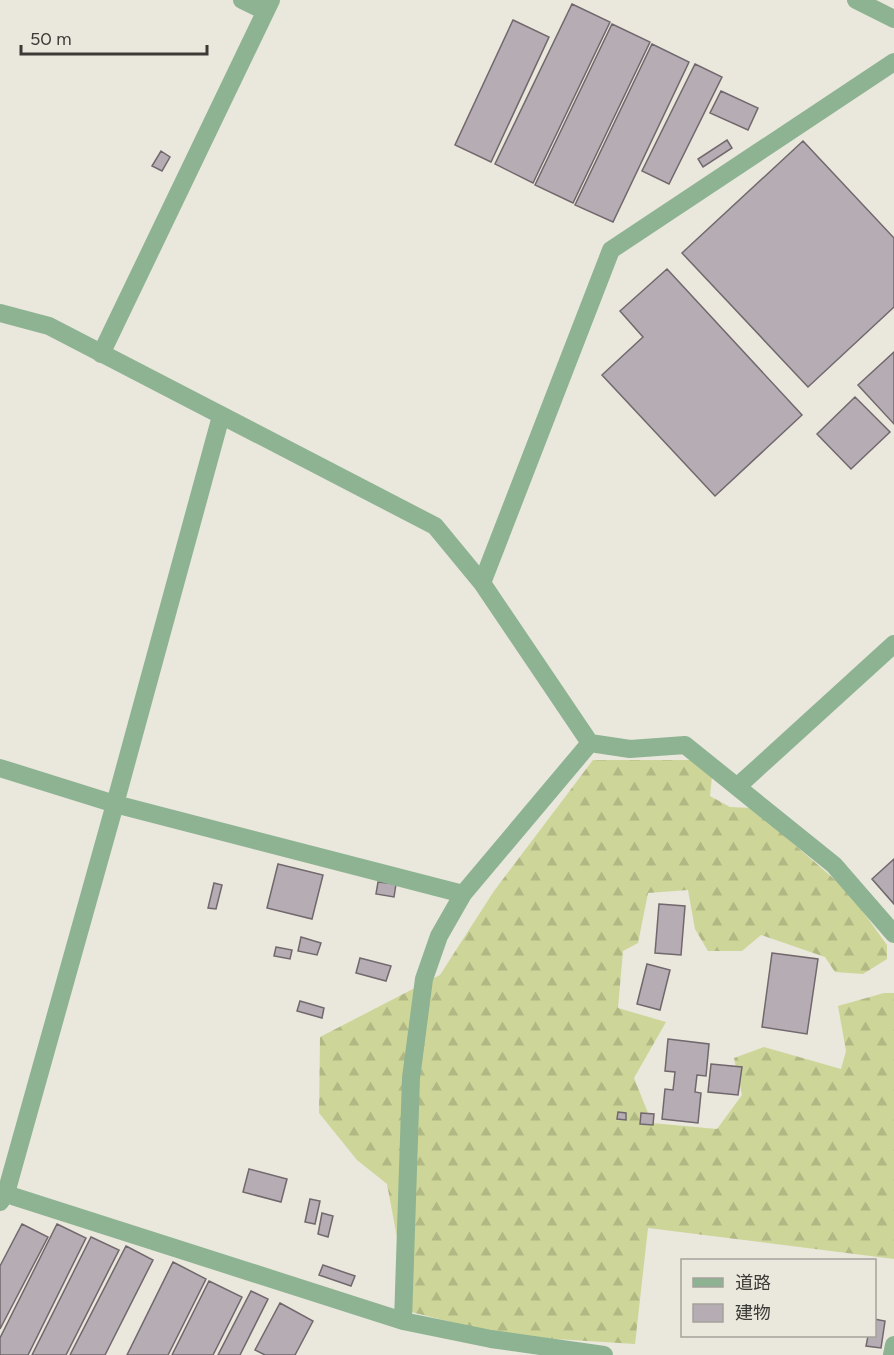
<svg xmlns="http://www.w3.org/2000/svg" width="894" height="1355" viewBox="0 0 894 1355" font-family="Figtree,'Noto Sans JP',sans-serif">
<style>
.forest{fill:url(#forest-firs)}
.building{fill:#b6acb3;stroke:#71686d;stroke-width:1.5}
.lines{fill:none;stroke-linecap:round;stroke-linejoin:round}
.street{stroke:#8db392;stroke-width:18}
</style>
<defs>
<pattern id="forest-firs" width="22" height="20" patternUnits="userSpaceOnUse" patternTransform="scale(1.5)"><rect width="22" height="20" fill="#cdd698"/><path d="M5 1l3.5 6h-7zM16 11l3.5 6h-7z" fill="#b1b884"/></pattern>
</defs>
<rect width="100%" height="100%" fill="#eae7dc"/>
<path class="forest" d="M593 760H692L712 776 710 796 730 807 752 808 848 891 887 945V959L863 974 835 972 825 957 761 935 742 951H708L695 929 688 890 648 893 638 943 623 951 618 1008 666 1022 634 1078 652 1123 717 1129 742 1095 734 1058 764 1047 841 1069 846 1051 838 1006 884 993H894V1259L648 1228 635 1344 507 1336 411 1312 387 1184 357 1160 319 1113 320 1037 440 975 494 891Z"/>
<path class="building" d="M572 4 610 22 533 183 495 164Z
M513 20 549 37 491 162 455 145Z
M612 24 650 42 573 203 535 185Z
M652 44 689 62 613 222 575 205Z
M695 64 722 77 669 184 642 171Z
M721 91 758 108 748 130 710 113Z
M727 140 732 148 703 167 698 159Z
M803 141 894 238V307L808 387 682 253Z
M161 151 170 157 162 171 152 166Z
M667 269 802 415 715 496 602 375 643 337 620 311Z
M894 352V424L858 385Z
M855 397 890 432 851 469 817 434Z
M894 859V904L872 879Z
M278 864 323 875 312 919 267 908Z
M378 882 396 884 394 897 376 894Z
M214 883 222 885 216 909 208 908Z
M659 904 685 906 681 955 655 953Z
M301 937 321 943 317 955 298 951Z
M276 947 292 950 290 959 274 956Z
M772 953 818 959 807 1034 762 1027Z
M360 958 391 966 386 981 356 973Z
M647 964 670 970 660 1010 637 1004Z
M300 1001 324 1008 322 1018 297 1011Z
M668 1039 709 1044 706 1076 697 1075 695 1092 701 1093 698 1123 662 1119 665 1089 673 1090 675 1072 665 1071Z
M711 1064 742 1067 738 1095 708 1092Z
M618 1112 626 1113V1120L617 1119Z
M641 1113 654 1114 653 1125 640 1124Z
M249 1169 287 1179 281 1202 243 1192Z
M310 1199 320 1201 315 1224 305 1222Z
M322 1213 333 1216 328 1237 318 1234Z
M22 1224 48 1237 0 1329V1266Z
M57 1224 86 1238 28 1355H0V1338Z
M91 1237 119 1250 66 1355H32Z
M126 1246 153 1260 105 1355H70Z
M173 1262 206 1279 168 1355H127Z
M323 1265 355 1276 351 1286 319 1275Z
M209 1281 242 1297 213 1355H172Z
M251 1291 268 1299 240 1355H218Z
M280 1303 313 1321 295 1355H265L255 1350Z
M874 1319 885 1321 881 1348 866 1346 868 1336H874Z"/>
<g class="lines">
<path class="street" d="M242 0 265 11
M856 0 894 19
M0 313 49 326 435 526 482 583 590 743 630 749 685 745 834 865 894 934
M101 354 271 0
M482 583 611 250 894 62
M0 768 115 804 463 894
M738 786 894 644
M0 1192 403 1321 491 1339 604 1355
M0 1202 6 1193 115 804 221 416
M403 1321 411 1078 424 979 439 936 463 894 590 743
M892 1355 894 1345"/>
</g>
<rect x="681" y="1259" width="195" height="78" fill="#eae7dc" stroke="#a4a29a" stroke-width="1.5"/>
<rect x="693" y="1278" width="30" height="9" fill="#8db392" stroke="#a4a29a" stroke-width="1.5"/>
<text x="735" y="1289" font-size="18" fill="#3b3a36">道路</text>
<rect x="693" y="1304" width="30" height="18" fill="#b6acb3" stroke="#a4a29a" stroke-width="1.5"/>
<text x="735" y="1319" font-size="18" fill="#3b3a36">建物</text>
<path d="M21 45v9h186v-9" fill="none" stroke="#3b3a36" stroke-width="3"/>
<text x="30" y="45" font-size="18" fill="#3b3a36" stroke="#eae7dc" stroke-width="4.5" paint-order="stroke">50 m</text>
</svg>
